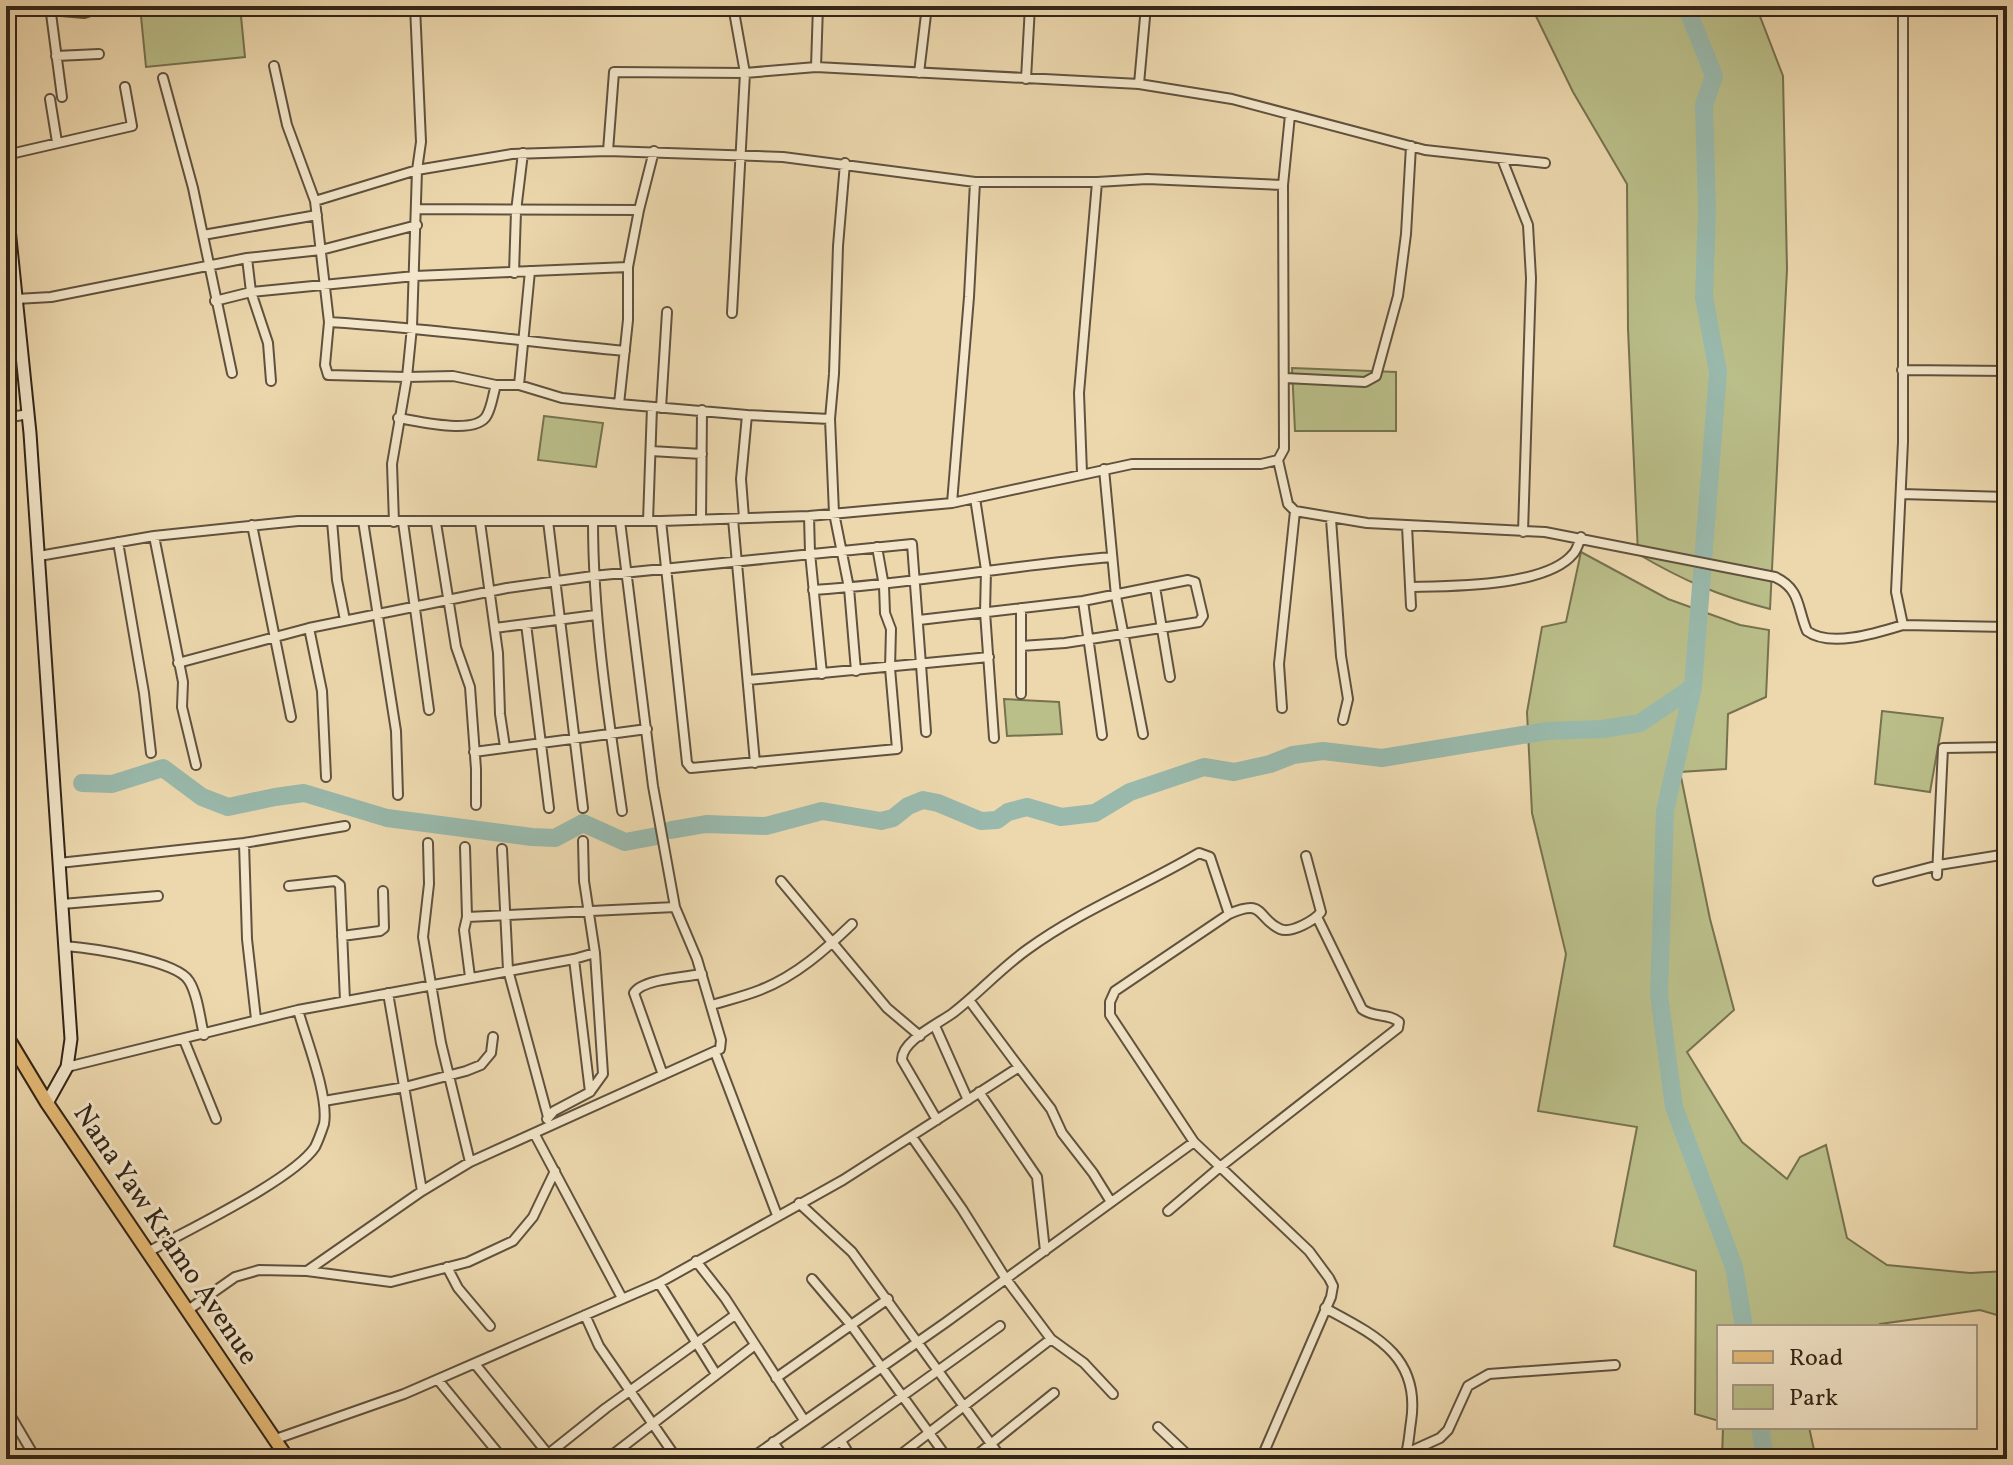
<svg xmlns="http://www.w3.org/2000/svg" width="2013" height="1465" viewBox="0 0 2013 1465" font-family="Vollkorn,serif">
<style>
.green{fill:#babe89;stroke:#767250;stroke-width:2}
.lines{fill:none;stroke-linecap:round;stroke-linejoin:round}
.river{stroke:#99b9ac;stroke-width:18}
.street-casing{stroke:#60523e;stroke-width:12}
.secondary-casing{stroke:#312518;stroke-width:15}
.primary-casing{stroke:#312518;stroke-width:16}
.street{stroke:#f3e6ca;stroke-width:8}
.secondary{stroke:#f3e6ca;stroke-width:11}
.primary{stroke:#e6bc77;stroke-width:12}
.labels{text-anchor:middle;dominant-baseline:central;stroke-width:6;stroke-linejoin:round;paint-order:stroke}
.street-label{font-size:28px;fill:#312518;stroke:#f3e6ca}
</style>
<rect width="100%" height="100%" fill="#edd8ae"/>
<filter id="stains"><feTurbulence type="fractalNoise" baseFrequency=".0025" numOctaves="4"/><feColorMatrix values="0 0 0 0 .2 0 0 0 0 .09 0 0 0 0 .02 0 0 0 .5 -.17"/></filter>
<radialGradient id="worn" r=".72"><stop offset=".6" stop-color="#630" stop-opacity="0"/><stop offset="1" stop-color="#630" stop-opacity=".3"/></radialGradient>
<path class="green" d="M140 6H240L245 57 146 67Z
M1531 6H1756L1783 76 1787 269 1770 609C1719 596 1684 581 1638 554L1628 329 1627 184 1573 92Z
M1292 368 1396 372V431H1295Z
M544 416 603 423 596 467 538 460Z
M1581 552 1668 599 1740 625 1769 630 1766 697 1728 714 1726 769 1680 772 1710 919 1734 1010 1687 1052 1742 1142 1787 1179 1800 1157 1826 1145 1847 1238 1887 1265 1970 1273 2007 1271V1318L1980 1310 1880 1324 1875 1327H1719V1421L1695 1414 1696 1271 1614 1246 1637 1127 1538 1111 1566 954 1532 813 1527 712 1542 627 1566 622Z
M1004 699 1059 702 1062 734 1007 736Z
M1882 711 1943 718 1930 792 1875 784Z
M1723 1427H1809L1816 1459H1722Z"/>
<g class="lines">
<path class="river" d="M1686 6 1714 76 1704 105 1707 210 1704 297 1718 372 1693 687 1665 811 1659 995 1674 1107 1734 1267 1744 1327
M82 783 112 784 163 768 202 797 228 807 275 797 304 793 387 818 532 837 555 838 583 823 625 842 657 836
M671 830 706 824 766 826 822 811 881 821 893 818 908 806 923 800 938 803 981 821 997 820 1008 812 1027 807 1061 817 1095 813 1130 792 1204 767 1234 772 1270 764 1293 755 1323 751 1382 758 1547 731 1603 729 1640 723 1693 687
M1760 1427 1765 1459"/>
<g class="street-casing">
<path id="street" d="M50 6 62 97
M1903 6V442L1896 592 1903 625 2007 627
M50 10 84 13 93 10 92 6
M56 56 99 54
M274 66 287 125 315 201 417 170 512 154 608 151 783 157 975 182H1097L1147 179 1283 185
M816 67 818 6
M919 73 927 6
M163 78 193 188 232 373
M1026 79 1030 6
M1139 84 1146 6
M50 99 57 142
M608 151 614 72 745 73 816 67 1139 84 1232 99 1425 150 1545 163
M654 151 639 210 628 267V320L619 404 747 415 741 479 744 518
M6 155 132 126 125 87
M1502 159 1528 225 1531 278 1523 532
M315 201 329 322 325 365 328 375 407 377 453 376 496 385
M417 209 639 210
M203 235 317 215
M247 258 251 292 268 343 271 381
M514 273 516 211 523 153
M16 299 51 297 247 258 321 250 417 225
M215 301 251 292 415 276 628 267
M732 313 745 73 733 6
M329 322C428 328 526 342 625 351
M1902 370 2007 371
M1285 378 1365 382 1376 376 1398 296 1406 234 1411 146
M519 385 562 398 619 404
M661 408 667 312
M747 415 830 419 834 374 838 246 845 163
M6 418 28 414
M398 418C418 421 477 436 487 415 492 406 493 394 496 385H519L530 271
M830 419 834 513 849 588 856 671
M651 451 702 454
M1278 460 1288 504 1295 511 1367 523 1545 532 1775 577C1801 589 1797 608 1807 631 1830 648 1877 633 1903 625
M1104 469 1116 596 1143 734
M1082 473 1079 393 1097 182
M1901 494 2007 497
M975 498 986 570 985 612 994 738
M952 503 969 297 975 182
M809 516 810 553 822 674
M733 519 755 763
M1331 519 1341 656 1348 699 1343 720
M701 520 702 410
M332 521 337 580 345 620
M363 521 396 731 398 795
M548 521 583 808
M593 521C593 619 608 715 622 811
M648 521 652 407
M661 521 687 763 691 768 897 749 890 668 891 629 885 613 884 586 877 547
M394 522 392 464 407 377 412 327 417 170 421 142 415 6
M403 522 429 710
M480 522 498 653 500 714 505 747
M436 523 456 647 470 687 476 769V805
M252 525 291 717
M1407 526 1411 606
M154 536 183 682 182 707 196 765
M118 542 144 693 151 753
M39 556 154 536 298 521H661L809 516 952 503 1132 464H1261L1278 460 1284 449 1283 185 1290 115
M1155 587 1170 677
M1410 587C1450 586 1546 587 1573 554 1577 550 1579 542 1581 537
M813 590C913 584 1012 565 1112 557
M1083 601 1102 735
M1021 608V694
M919 620 1083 601 1188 580 1195 582 1203 616 1199 622 1065 643 1021 646
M526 624 549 808
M309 628 322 691 326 777
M495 628 596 615
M178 663 309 628 507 588 593 576 912 544 926 732
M748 680 989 657
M1282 708 1279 664 1295 511
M474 752 647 729
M2007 798V811
M244 843 247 939 256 1019
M428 843 429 884 423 937 441 1043 470 1162
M465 847 467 917 464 930 470 977
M502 849 508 970 548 1117
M59 863 244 843 345 826
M1937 875 1943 748 2007 747
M781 881 887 1008 920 1036
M1878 881 1939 865 2007 854
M289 886 335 881 340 885 345 1001
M62 904 158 896
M1229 914C1266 898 1256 918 1280 929 1291 934 1315 920 1321 912L1306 856
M467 917 675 907
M342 936 380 931 384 928 383 891
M65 946C89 948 177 960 189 981 198 995 200 1019 204 1035
M574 959 590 1092
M388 993 422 1191
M969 1000 1019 1067
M712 1005C728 1000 745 996 760 990 796 976 825 950 852 924
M935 1026 968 1100
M184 1040 216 1119
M715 1052 777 1215
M67 1067 298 1010 574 959 595 953 584 881 583 841
M663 1075 634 993C642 979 686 977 702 974
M979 1092 1037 1177 1045 1251
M324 1101 405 1087 466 1071 481 1065 491 1053 493 1037
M547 1119 554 1111 590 1092 603 1074 595 953
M937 1120 902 1060C901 1041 938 1024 953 1013 979 993 1001 968 1028 949 1080 911 1143 886 1199 853L1210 857 1229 914 1115 991 1110 1002V1015L1194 1142 1309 1251 1329 1278 1333 1286 1331 1297 1261 1459
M534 1133 622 1298
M912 1137 962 1209 1006 1279 1051 1339 1084 1363 1113 1394
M799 1203 852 1252 1002 1459
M1168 1211 1220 1167 1398 1028 1399 1022C1389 1013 1373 1018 1362 1009L1317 917
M148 1252C187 1230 293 1180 315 1147 318 1141 322 1130 324 1124 329 1096 306 1039 298 1010
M696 1261 725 1298 804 1420
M447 1267 458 1288 490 1326
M307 1271 391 1282 468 1262 513 1241 533 1217 555 1171
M812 1279 851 1325 948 1459
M659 1283 716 1374
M1325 1308C1375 1335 1421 1356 1411 1422 1409 1434 1409 1448 1404 1459
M188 1310 235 1277 259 1270 307 1271 422 1191 470 1162 720 1049 721 1040 697 959 675 907 653 786 620 521
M585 1315 599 1346 677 1459
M475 1364 552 1459
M776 1378 888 1299
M438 1380 503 1459
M6 1408 36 1459
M1158 1427 1192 1459
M273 1440 404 1394 659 1283 843 1180 1019 1067 1051 1109 1062 1133 1093 1173 1111 1202
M841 1441 852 1459
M773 1442 785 1459
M1407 1453 1440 1438 1448 1430 1468 1386 1489 1374 1615 1365
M542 1459 606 1408 735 1315
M607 1459 755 1345
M750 1459 945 1323 1194 1142
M815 1459 1000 1326
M895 1459 1051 1339
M972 1459 1054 1393
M1042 1459 1046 1457 1054 1459"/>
</g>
<g class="secondary-casing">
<path id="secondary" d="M6 199 30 433 71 1039 67 1067 47 1103"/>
</g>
<g class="primary-casing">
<path id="primary" d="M6 1035 47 1103 288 1459"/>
</g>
<use href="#street" class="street"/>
<use href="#secondary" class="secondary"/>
<use href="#primary" class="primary"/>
</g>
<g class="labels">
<g class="street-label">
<text transform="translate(165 1235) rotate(56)">Nana Yaw Kramo Avenue</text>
</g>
</g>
<rect width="2013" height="1465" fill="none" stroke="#edd8ae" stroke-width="32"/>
<rect x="8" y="8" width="1997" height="1449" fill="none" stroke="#312518" stroke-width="4"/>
<rect x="16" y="16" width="1981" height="1433" fill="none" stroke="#312518" stroke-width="2"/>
<rect x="1717" y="1325" width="260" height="104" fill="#f3e6ca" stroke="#a59983" stroke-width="2"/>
<rect x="1733" y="1351" width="40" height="12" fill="#e6bc77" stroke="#a59983" stroke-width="2"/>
<text x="1789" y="1365" font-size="24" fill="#312518">Road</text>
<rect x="1733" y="1385" width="40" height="24" fill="#babe89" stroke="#a59983" stroke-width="2"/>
<text x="1789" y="1405" font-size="24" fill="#312518">Park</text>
<rect width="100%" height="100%" filter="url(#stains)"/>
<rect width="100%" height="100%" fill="url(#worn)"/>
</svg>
